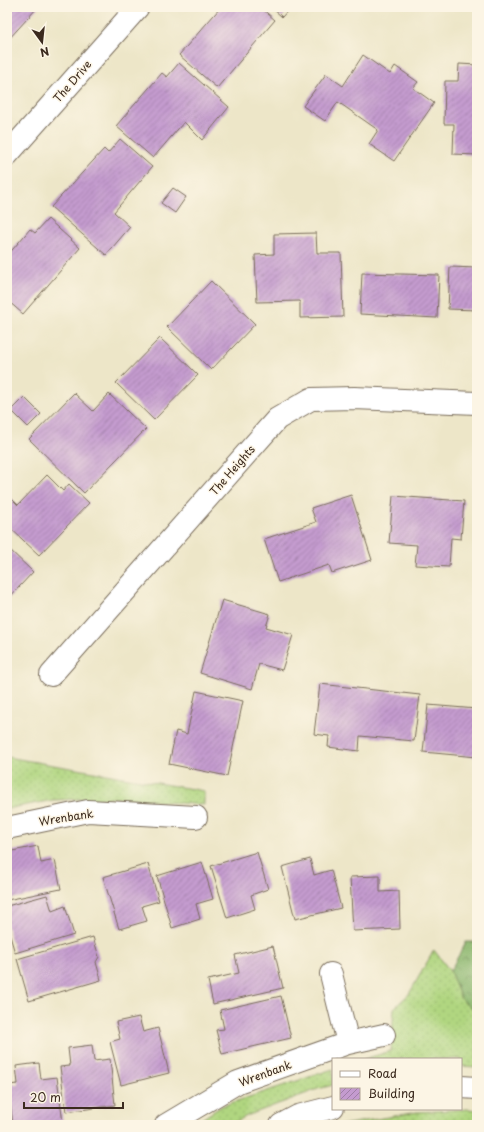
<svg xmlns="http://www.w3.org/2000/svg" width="484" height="1132" viewBox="0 0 484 1132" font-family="'Playpen Sans',sans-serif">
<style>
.grass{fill:url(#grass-dots);stroke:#76804f}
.forest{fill:url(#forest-crowns);stroke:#647046}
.building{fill:url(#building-hatch)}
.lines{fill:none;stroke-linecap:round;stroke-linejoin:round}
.street-casing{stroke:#796c5a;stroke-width:24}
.secondary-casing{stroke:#796c5a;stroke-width:24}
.street{stroke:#fff;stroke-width:22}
.secondary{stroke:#fff;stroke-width:22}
.labels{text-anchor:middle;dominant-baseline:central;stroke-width:3;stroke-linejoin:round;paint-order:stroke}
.street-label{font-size:11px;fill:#3b2a1e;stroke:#fcf5e5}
</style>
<defs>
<pattern id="grass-dots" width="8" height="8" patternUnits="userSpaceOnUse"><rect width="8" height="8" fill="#b0d680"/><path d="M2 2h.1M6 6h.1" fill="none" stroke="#98b86e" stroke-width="1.8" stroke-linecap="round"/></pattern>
<pattern id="forest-crowns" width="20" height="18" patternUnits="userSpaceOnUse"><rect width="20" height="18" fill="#8cb76e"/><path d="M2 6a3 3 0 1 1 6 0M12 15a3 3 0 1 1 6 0" fill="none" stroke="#74955a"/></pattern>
<pattern id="building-hatch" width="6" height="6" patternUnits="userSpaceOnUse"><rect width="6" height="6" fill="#c49bcf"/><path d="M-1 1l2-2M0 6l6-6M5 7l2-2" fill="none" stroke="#a07fa7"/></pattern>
</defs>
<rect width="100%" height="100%" fill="#fcf5e5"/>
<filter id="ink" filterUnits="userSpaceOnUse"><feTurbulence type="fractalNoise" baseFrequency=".025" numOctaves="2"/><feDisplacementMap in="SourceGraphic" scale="8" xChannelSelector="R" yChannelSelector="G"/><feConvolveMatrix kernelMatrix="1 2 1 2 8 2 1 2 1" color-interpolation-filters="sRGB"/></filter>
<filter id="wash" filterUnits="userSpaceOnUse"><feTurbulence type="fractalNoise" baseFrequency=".012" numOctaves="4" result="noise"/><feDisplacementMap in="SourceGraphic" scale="16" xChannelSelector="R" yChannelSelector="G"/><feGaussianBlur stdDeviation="0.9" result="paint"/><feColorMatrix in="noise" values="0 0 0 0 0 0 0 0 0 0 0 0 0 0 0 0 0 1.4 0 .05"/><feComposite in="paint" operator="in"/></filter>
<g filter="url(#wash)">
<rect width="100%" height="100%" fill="#ede6c8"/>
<path class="grass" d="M7 757 204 791V805L117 798 53 800 7 809Z
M434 950 450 971 461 999 477 1012V1067L461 1066V1059H364L391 1051 394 1008 409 994Z
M333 1069V1085L318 1089 249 1115 229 1125H192L222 1106Z
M469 1109 477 1110V1125H342L417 1112Z"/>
<path class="forest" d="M466 942H477V1012L461 999 450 971Z"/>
<g id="blocks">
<path class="building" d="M7 7H38L7 41Z
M221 7H260L275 20 217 88 179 55Z
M271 7H291L282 17Z
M363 55 390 74 395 66 418 82 413 88 434 103 394 161 369 144 378 130 338 102 325 121 303 106 326 74 343 86Z
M179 63 229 107 202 140 184 122 153 158 116 126 162 73 167 77Z
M459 64 477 65V155L453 154 454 124H444L445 81H458Z
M120 139 152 167 114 212 130 227 106 255 51 207 104 149 108 153Z
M173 188 186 197 175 213 161 203Z
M48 219 80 248 23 314 7 300V256L30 229 35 233Z
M316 233 317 253H341L343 317 300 318V301L257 302 255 255 274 254V234Z
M450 267 477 268V310L448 309Z
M362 273 439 275 437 318 360 314Z
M211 281 255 324 211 370 167 327Z
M160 338 198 375 154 420 116 383Z
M74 393 93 411 109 394 146 429 84 493 29 439Z
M24 397 41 414 28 427 11 410Z
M47 475 63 491 69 484 89 503 39 555 7 525V494L18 505Z
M351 495 372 560 332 573 329 565 278 582 264 539 316 522 311 508Z
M393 496 464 501 461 539 451 538 449 567 415 565 417 545 389 543Z
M7 547 33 572 7 600Z
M222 600 270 614 266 627 293 635 282 670 259 664 252 689 200 673Z
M320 684 420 695 414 741 360 736 359 751 328 747 329 736 314 734Z
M196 691 243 701 227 776 169 764 176 731 187 734Z
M428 705 477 709V757L423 752Z
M38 846 41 863 55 860 61 889 7 900V852Z
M257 852 268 889 251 895 255 909 227 918 211 866Z
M310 859 314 875 331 870 341 908 295 919 282 867Z
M202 862 213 899 196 904 200 919 172 928 157 876Z
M148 864 159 901 142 906 147 921 119 929 103 877Z
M380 876V892L399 891 400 929 353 931 350 877Z
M47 895 52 911 65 906 74 935 15 953 7 926V906Z
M93 937 99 957 96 962 101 980 29 1001 17 959Z
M273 946 283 988 213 1004 208 980 239 973 235 955Z
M281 996 291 1038 222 1054 216 1030 224 1029 220 1010Z
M139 1017 143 1032 158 1028 169 1073 121 1085 110 1042 120 1039 116 1022Z
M92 1045 94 1061 110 1059 115 1105 66 1112 60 1067 70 1066 68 1048Z
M39 1063 41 1079 57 1077 63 1123 49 1125H13L8 1085 18 1084 16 1066Z"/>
</g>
</g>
<g filter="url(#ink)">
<use href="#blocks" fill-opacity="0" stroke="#796c5a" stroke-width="1"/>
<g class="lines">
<g class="street-casing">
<path id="street" d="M7 155 138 7
M51 675 277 419 311 399 354 398 477 403
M7 828 88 811 196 817
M331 974 348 1043
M166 1125 238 1082 348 1043 384 1035"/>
</g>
<g class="secondary-casing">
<path id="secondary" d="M461 1087 477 1088
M281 1125 298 1116 333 1107"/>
</g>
<use href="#street" class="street"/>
<use href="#secondary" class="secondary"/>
</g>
</g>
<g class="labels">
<g class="street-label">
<text transform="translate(72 81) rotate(-49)">The Drive</text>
<text transform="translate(232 470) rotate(-49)">The Heights</text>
<text transform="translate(66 817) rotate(-9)">Wrenbank</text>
<text transform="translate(265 1073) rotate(-20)">Wrenbank</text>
</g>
</g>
<rect width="484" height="1132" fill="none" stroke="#fcf5e5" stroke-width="24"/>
<rect x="332" y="1058" width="130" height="52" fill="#fcf5e5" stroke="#afa495"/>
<rect x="340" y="1071" width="20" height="6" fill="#ffffff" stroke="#afa495"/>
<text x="368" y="1078" font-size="12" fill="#3b2a1e">Road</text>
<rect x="340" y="1088" width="20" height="12" fill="url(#building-hatch)" stroke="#afa495"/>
<text x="368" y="1098" font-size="12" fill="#3b2a1e">Building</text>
<g transform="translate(42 42) rotate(165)" stroke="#fcf5e5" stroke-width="3" paint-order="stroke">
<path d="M0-3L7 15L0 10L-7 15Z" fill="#3b2a1e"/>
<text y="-6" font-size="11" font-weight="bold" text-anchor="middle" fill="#3b2a1e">N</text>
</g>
<path d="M24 1102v6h99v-6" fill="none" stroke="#3b2a1e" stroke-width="2"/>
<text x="30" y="1102" font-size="12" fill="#3b2a1e" stroke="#fcf5e5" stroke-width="3" paint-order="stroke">20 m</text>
</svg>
